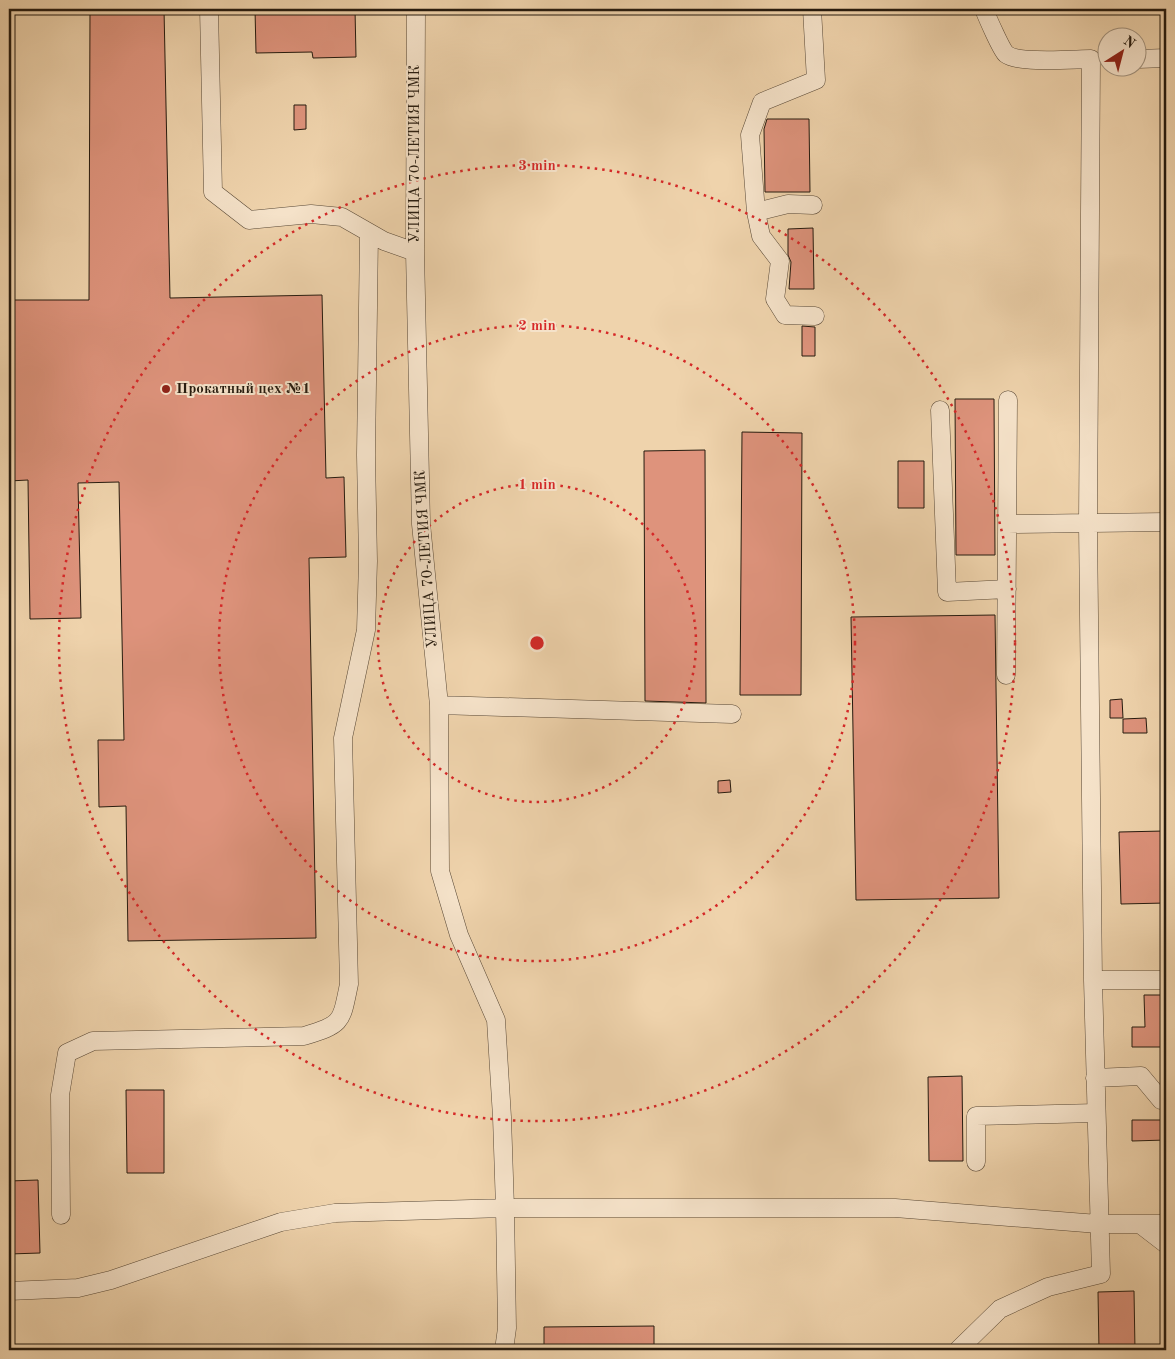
<svg xmlns="http://www.w3.org/2000/svg" width="1175" height="1359" viewBox="0 0 1175 1359" font-family="'Old Standard TT',serif">
<style>
.building{fill:#de937c;stroke:#251a0e}
.lines{fill:none;stroke-linecap:round;stroke-linejoin:round}
.minor-casing{stroke:#584836;stroke-width:19}
.minor{stroke:#f5e2c9;stroke-width:18}
.ring{fill:none;stroke:#d62828;stroke-width:2.5;stroke-dasharray:2.5 5}
.poi-dot{fill:#8f2418;stroke:#f5e2c9;stroke-width:2}
.labels{text-anchor:middle;dominant-baseline:central;stroke-width:4;stroke-linejoin:round;paint-order:stroke}
.street-label{font-size:15px;fill:#251a0e;stroke:#f5e2c9}
.poi-label{font-size:15px;font-weight:bold;fill:#251a0e;stroke:#f5e2c9;text-anchor:start}
.centre{fill:#d62828;stroke:#f5e2c9;stroke-width:2.5}
.ring-label{font-size:15px;text-anchor:middle;font-weight:bold;fill:#d62828;stroke:#f5e2c9;stroke-width:4;stroke-linejoin:round;paint-order:stroke}
</style>
<rect width="100%" height="100%" fill="#efd3ac"/>
<filter id="stains"><feTurbulence type="fractalNoise" baseFrequency=".004" numOctaves="4"/><feColorMatrix values="0 0 0 0 .2 0 0 0 0 .09 0 0 0 0 .02 0 0 0 .5 -.17"/></filter>
<radialGradient id="worn" r=".72"><stop offset=".6" stop-color="#630" stop-opacity="0"/><stop offset="1" stop-color="#630" stop-opacity=".3"/></radialGradient>
<path class="building" d="M90 9H164L170 298 322 295 326 478 344 477 346 557 309 558 316 938 128 941 126 806 99 807 98 740H124L119 482 78 483 81 618 30 619 28 480 9 481V300H89Z
M255 9H355L356 57 313 58 312 52 256 53Z
M294 105H306V129L294 130Z
M767 119H809L810 192H765L764 129Z
M813 228 814 289H789L791 262 788 255V229Z
M802 326 815 327V356H802Z
M955 399H994L995 555H956Z
M742 432 802 433 801 695H740Z
M705 450 706 703 645 701 644 451Z
M898 461H924V508H898Z
M995 615 999 898 856 900 851 617Z
M1122 699 1123 718H1110V700Z
M1146 718 1147 733H1123V719Z
M730 780 731 792 718 793V781Z
M1164 831 1166 903 1121 904 1119 832Z
M1144 995H1166V1019H1163L1164 1047H1132V1027H1145Z
M962 1076 963 1161H929L928 1077Z
M126 1090H164V1173H127Z
M1132 1120H1166V1140L1132 1141Z
M38 1180 40 1253 9 1254V1181Z
M1134 1291 1135 1350H1099L1098 1292Z
M654 1326V1350H544V1327Z"/>
<g class="lines">
<g class="minor-casing">
<path id="minor" d="M209 9 213 192 249 220 311 214 342 217 384 241 415 252
M416 9 415 252 421 524 439 705 440 871 459 935 496 1020 502 1117 505 1208 507 1328 504 1350
M812 9 816 80 762 102 750 135 756 212 761 236 780 261 775 299 785 315 815 316
M1138 59 1166 58
M756 212 788 204 813 205
M940 410 947 592 1007 589
M1008 524 1166 522
M1006 675 1008 400
M439 705 732 714
M1093 980H1166
M1095 1078 1141 1076 1161 1100 1166 1099
M976 1162V1116L1096 1113
M61 1215 60 1095 67 1053 93 1041 304 1036C343 1024 341 1023 349 984L343 738 366 630 368 561 366 455 369 234
M1140 1224 1166 1244
M9 1291 78 1288 111 1280 281 1222 335 1213 505 1208H895L1098 1224H1166
M958 1350 1000 1309 1048 1287 1101 1274 1093 980 1088 524 1091 59C1075 59 1018 64 1006 54 1001 49 987 17 984 9"/>
</g>
<use href="#minor" class="minor"/>
</g>
<g class="ring">
<circle cx="537" cy="643" r="159"/>
<circle cx="537" cy="643" r="318"/>
<circle cx="537" cy="643" r="478"/>
</g>
<circle class="poi-dot" cx="166" cy="389" r="5"/>
<g class="labels">
<g class="street-label">
<text transform="translate(415 154) rotate(-90)">УЛИЦА 70-ЛЕТИЯ ЧМК</text>
<text transform="translate(427 559) rotate(-94)">УЛИЦА 70-ЛЕТИЯ ЧМК</text>
</g>
<g class="poi-label">
<text x="176" y="389">Прокатный цех №1</text>
</g>
</g>
<circle cx="537" cy="643" r="8" class="centre"/>
<g class="ring-label">
<text x="537" y="170">3 min</text>
<text x="537" y="330">2 min</text>
<text x="537" y="489">1 min</text>
</g>
<rect width="1175" height="1359" fill="none" stroke="#efd3ac" stroke-width="30"/>
<rect x="10" y="10" width="1155" height="1339" fill="none" stroke="#251a0e" stroke-width="2.5"/>
<rect x="15" y="15" width="1145" height="1329" fill="none" stroke="#251a0e"/>
<g transform="translate(1122 52) rotate(36)"><circle r="24" fill="#f5e2c9" stroke="#a2927e"/>
<path d="M0-4L9 19L0 12L-9 19Z" fill="#8f2418"/>
<text y="-8" font-size="14" font-weight="bold" text-anchor="middle" fill="#251a0e">N</text>
</g>
<rect width="100%" height="100%" filter="url(#stains)"/>
<rect width="100%" height="100%" fill="url(#worn)"/>
</svg>
